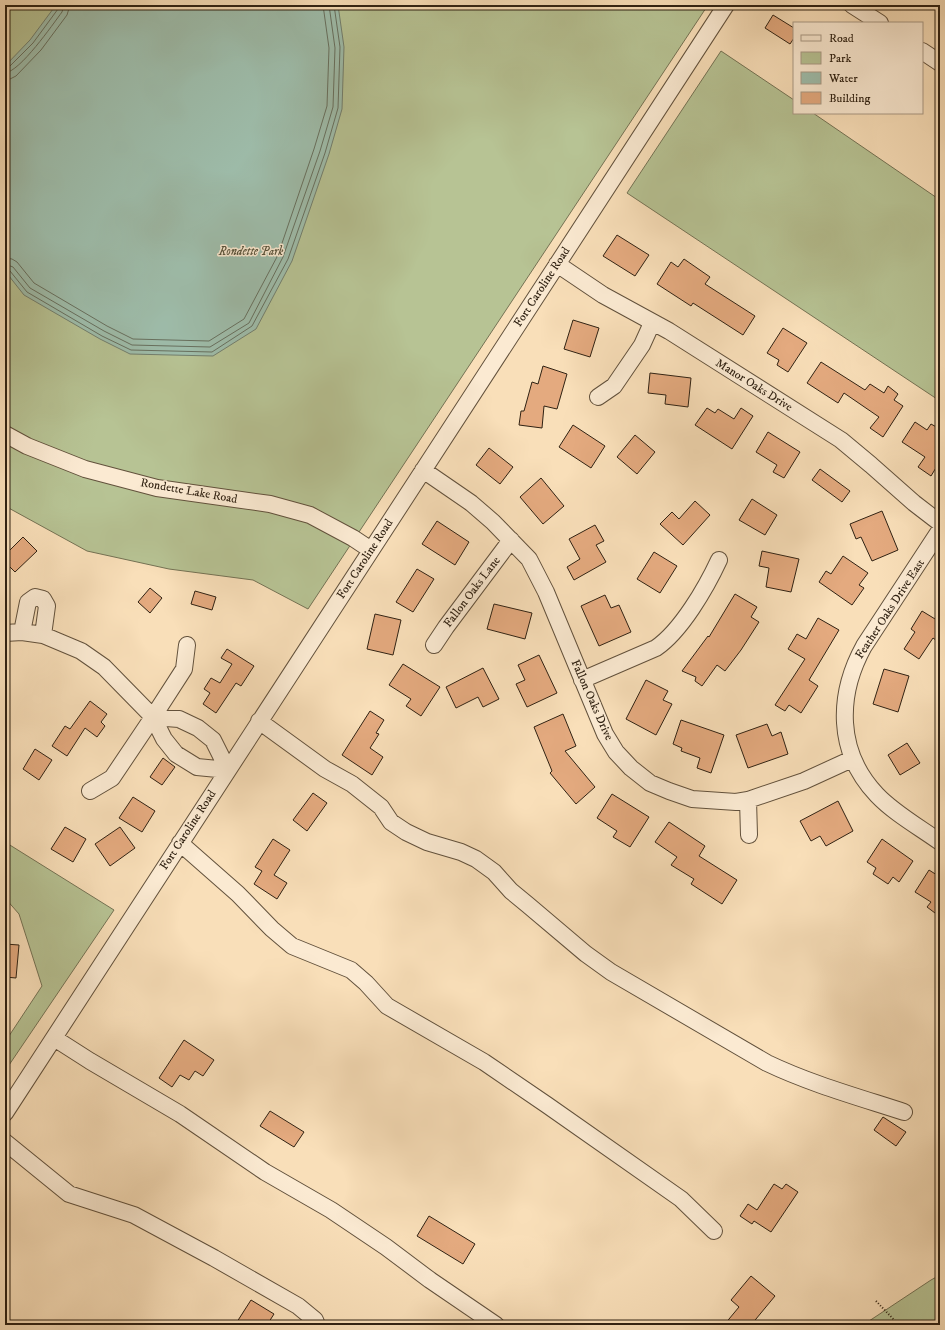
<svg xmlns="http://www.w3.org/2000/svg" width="945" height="1330" viewBox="0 0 945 1330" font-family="'IM FELL DW Pica',serif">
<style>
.green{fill:#b7c394;stroke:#747254}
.water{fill:#9ebdab;stroke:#727f6e}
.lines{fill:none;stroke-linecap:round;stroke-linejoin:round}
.shore{stroke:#67705f;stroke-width:1}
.building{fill:#e4aa7f;stroke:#302213}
.minor-casing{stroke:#62513c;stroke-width:18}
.path{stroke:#302213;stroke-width:2;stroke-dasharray:1 2;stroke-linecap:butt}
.minor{stroke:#fbead2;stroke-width:16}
.labels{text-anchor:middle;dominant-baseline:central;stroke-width:3;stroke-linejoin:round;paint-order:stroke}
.park-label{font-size:12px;font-style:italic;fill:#58523a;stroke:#fbead2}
.street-label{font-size:12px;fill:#302213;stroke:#fbead2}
</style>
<rect width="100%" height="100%" fill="#f9dfb9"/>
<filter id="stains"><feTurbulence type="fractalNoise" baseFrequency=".005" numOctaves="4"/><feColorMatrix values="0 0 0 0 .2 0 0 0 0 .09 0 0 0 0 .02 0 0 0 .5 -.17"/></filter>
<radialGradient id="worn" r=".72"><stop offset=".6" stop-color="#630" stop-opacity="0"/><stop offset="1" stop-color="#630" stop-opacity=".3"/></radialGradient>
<path class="green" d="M5 5H708L308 609 253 580 169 569 87 551 5 506Z
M721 51 794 100V113H813L940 200V401L627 193Z
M5 842 114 910 5 1071V1042L42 986 19 914 5 898Z
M940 1275V1325H863L931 1280Z"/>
<path class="water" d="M56 5H338L344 47 342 109 329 154 292 261 256 329 213 356 130 354 100 339 24 295 5 271V66L30 40Z"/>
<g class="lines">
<path class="shore" d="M5 68 9 67 33 43 58 9 59 5
M5 73C20 72 53 24 62 12L64 5
M5 79H10L16 76 41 50 67 15 70 5
M5 258 12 259 17 262 34 283 107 326 133 339 209 341 244 319 278 255 314 149 327 106 329 48 323 5
M5 264 13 267 30 288 104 331 132 345 210 347 249 323 283 257 320 151 333 107 335 48 329 5
M5 269 10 271 27 292 102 336 131 350 212 352 252 326 288 259 325 153 338 108 340 47 334 5"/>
</g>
<path class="building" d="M773 15 794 28V38L790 44 765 28Z
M617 235 649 255 635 276 603 256Z
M684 259 710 277 705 284 755 316 743 335 693 303 691 306 657 284 671 262 678 267Z
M573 320 599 328 590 357 564 349Z
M783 328 807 343 788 372 777 365 779 360 767 353Z
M821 362 865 390 870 384 884 393 888 386 898 394 894 400 903 406 883 437 870 428 879 417 844 393 838 403 807 383Z
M543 366 567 374 557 409 544 406 542 428 519 425 521 411H524L532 382 538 384Z
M650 373 691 378 688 407 665 404 666 395 648 393Z
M707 408 715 413 718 409 734 419 741 408 753 416 732 449 695 425Z
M915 422 927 430 931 424 940 429V461L931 476 918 467 925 457 902 442Z
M573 425 605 446 591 468 559 447Z
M768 432 800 452 784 478 773 472 777 465 756 452Z
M635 435 655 452 637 474 617 457Z
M489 448 513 467 500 484 476 465Z
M820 469 850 491 842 502 812 480Z
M541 478 564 506 543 524 520 497Z
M752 499 777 515 765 535 739 520Z
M695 501 710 515 683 545 660 524 672 512 679 519Z
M882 511 898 550 872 561 861 537 856 539 850 524Z
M437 521 469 542 455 565 422 544Z
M595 525 604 541 596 545 606 562 574 580 567 567 580 559 569 539Z
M23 537 37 551 15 572 5 562V555Z
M762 551 799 559 791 592 766 587 769 568 759 566Z
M654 552 677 566 660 593 637 579Z
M843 556 868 573 859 585 864 588 852 605 819 582 826 571 831 574Z
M417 569 434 579 413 612 396 602Z
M150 588 162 598 150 613 138 602Z
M195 591 216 597 212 610 191 604Z
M735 594 757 607 751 617 759 622 741 650 725 671 717 665 702 686 695 681 696 677 682 671 708 636 709 637Z
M605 595 611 608 619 605 631 632 599 646 581 606Z
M494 604 532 613 525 639 487 629Z
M922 611 940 622V643L933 638 919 659 904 649 915 632 911 629Z
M375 614 401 620 393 655 367 649Z
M818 618 839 630 809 680 818 686 801 713 789 705 785 711 775 705 805 659 788 649 797 634 806 639Z
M227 649 254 666 241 686 236 683 216 713 203 704 210 693 204 689 211 678 220 683 232 664 221 658Z
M539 655 557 693 527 707 516 684 525 680 518 665Z
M403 664 440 687 421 716 406 706 411 699 389 685Z
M483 668 499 699 483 707 478 697 456 708 446 687Z
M884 669 909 676 898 712 873 704Z
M646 680 668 691 663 700 672 704 656 735 626 719Z
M90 701 107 714 101 722 105 726 97 737 85 728 67 756 52 746 65 726 70 729Z
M370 711 384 720 376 733 379 734 370 748 383 757 372 775 342 755Z
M563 714 576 746 565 751 595 787 576 804 550 773 552 771 534 727Z
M681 720 724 735 711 773 697 768 700 758 681 751 682 748 673 744Z
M767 724 772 736 781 732 788 754 748 768 736 735Z
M907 743 920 763 900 775 888 755Z
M35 749 52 760 39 780 23 769Z
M163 758 175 767 162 785 150 777Z
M313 793 327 803 307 831 293 820Z
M612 794 649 817 630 847 613 837 617 831 597 818Z
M133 797 155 811 142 832 119 818Z
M838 801 853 831 826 846 820 836 811 841 800 821Z
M669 822 705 846 699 856 737 880 722 904 691 884 694 879 671 865 677 857 655 842Z
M65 827 86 839 73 862 51 849Z
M120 827 135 848 110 866 95 844Z
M273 839 290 850 274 875 287 883 277 899 254 884 262 871 255 867Z
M882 839 913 861 899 882 893 877 888 884 873 874 876 868 867 862Z
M929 870 940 877V908H939L935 913 927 907 931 902 915 892Z
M5 944 19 945 16 978 5 977Z
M184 1040 214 1060 203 1076 195 1071 189 1080 180 1075 172 1087 159 1078Z
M270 1111 304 1132 294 1147 260 1126Z
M883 1117 906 1132 896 1146 874 1130Z
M774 1184 782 1189 786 1184 798 1192 771 1232 754 1221 752 1224 740 1216 748 1204 757 1210Z
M429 1216 475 1244 463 1264 417 1236Z
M751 1276 775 1296 751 1325H724L739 1307 731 1300Z
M251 1300 274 1314 267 1325H235Z"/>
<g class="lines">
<g class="minor-casing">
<path id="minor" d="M852 5 880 23
M922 51 940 63
M557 264 603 295 669 331 841 440 871 465 914 503 940 523
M598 397 614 386 642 345 652 323
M5 434 27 446 85 469 157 488 270 504 310 515 353 538 371 550
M423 470 471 503 493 522 529 559 546 592 605 734 616 752 631 768 650 783 669 791 692 799 736 802 748 800 804 781 852 759
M940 530 864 646C837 695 836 752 877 795 894 813 919 827 940 842
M22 632 28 602 35 597 43 599 47 606 43 635
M5 633 22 632 43 635 81 651 104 667 153 717 164 739 176 754 197 767 228 770
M434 645 446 627 511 540
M582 680 656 648C681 631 706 588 719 560
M153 717 179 719 198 728 213 740 228 770
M259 721 325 769 352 784 381 807 391 822 406 832 427 842 461 852 476 859 494 872 511 891 528 905 586 954 611 972 767 1063C811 1084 858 1097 904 1112
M90 791 112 778 153 717 184 669 187 645
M748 800 749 835
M180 843 238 894 272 929 292 946 351 970 366 983 387 1006 484 1062 547 1105 681 1199 714 1231
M54 1038 90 1061 180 1114 265 1172 331 1210 386 1247 430 1280 496 1325
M5 1113 726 5
M5 1142 69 1194 134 1215 214 1258 298 1306 315 1320 317 1325"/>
</g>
<path class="path" d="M876 1301 899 1325"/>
<use href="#minor" class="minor"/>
</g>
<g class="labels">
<g class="park-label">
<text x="251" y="251">Rondette Park</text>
</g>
<g class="street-label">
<text transform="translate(542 287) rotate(-57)">Fort Caroline Road</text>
<text transform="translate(754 385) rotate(32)">Manor Oaks Drive</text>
<text transform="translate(189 491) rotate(10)">Rondette Lake Road</text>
<text transform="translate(365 559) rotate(-57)">Fort Caroline Road</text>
<text transform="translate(472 592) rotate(-53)">Fallon Oaks Lane</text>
<text transform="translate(890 609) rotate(-57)">Feather Oaks Drive East</text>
<text transform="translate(592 700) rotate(66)">Fallon Oaks Drive</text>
<text transform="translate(188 830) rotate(-57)">Fort Caroline Road</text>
</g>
</g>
<rect width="945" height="1330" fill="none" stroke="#f9dfb9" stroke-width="20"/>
<rect x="6" y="6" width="933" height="1318" fill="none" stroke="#302213" stroke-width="2"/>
<rect x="10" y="10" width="925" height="1310" fill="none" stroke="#302213"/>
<rect x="793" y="22" width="130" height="92" fill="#fbead2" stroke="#aa9a86"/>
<rect x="801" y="35" width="20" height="6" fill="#fbead2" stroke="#aa9a86"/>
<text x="829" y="42" font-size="12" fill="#302213">Road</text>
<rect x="801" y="52" width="20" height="12" fill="#b7c394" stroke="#aa9a86"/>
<text x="829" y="62" font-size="12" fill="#302213">Park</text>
<rect x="801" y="72" width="20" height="12" fill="#9ebdab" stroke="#aa9a86"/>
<text x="829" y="82" font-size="12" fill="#302213">Water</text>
<rect x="801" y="92" width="20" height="12" fill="#e4aa7f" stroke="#aa9a86"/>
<text x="829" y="102" font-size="12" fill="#302213">Building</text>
<rect width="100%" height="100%" filter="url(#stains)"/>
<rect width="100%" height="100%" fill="url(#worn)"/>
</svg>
